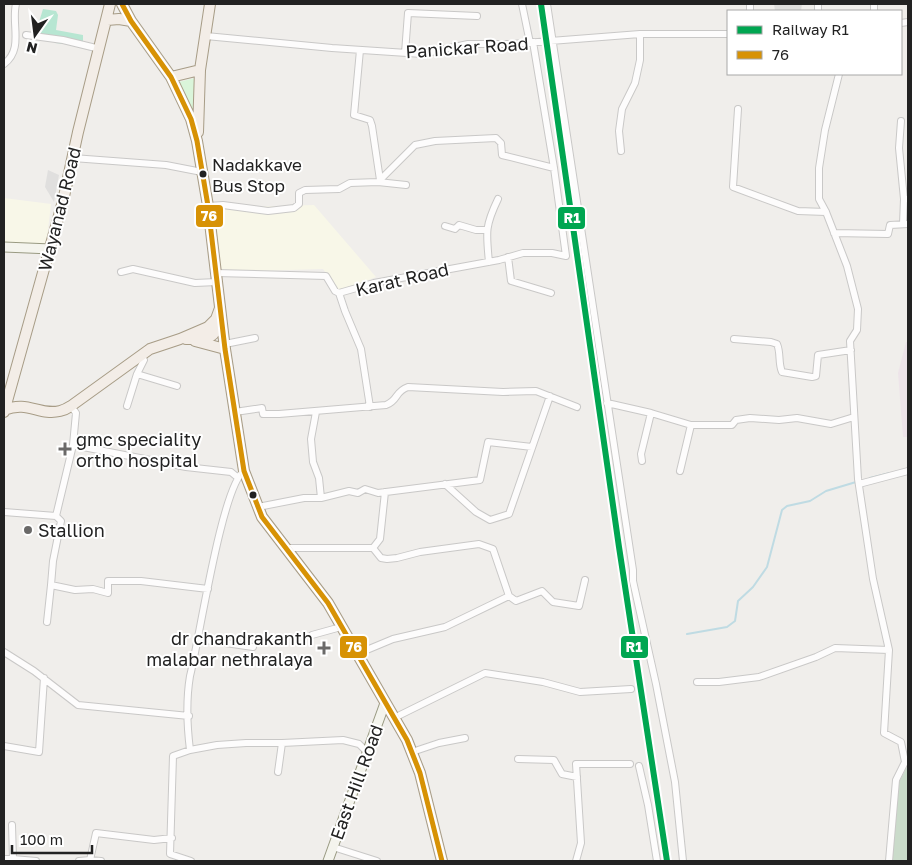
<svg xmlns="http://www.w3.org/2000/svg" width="912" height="865" viewBox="0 0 912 865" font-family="'Golos Text',sans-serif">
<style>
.residential{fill:#dfdedc}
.industrial{fill:#ede4e9}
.education{fill:#f8f7e8}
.cemetery{fill:#cadbca}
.park{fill:#daf5da}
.pitch{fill:#b7e6d2}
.parking{fill:#e0dfde}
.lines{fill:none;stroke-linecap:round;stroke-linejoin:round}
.stream{stroke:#bfdbe3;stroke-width:2}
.street-casing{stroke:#c9c8c7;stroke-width:8}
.secondary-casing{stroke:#999a82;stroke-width:11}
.primary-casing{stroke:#a79c86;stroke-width:12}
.street{stroke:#fdfcfc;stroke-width:6}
.secondary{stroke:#f4f4ed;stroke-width:9}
.primary{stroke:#f3ede7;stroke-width:10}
.bus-1-casing{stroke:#fff;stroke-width:9}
.bus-1{stroke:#d79205;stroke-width:5}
.rail-1-casing{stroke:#fff;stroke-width:10}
.rail-1{stroke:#00a651;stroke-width:6}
.bus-dot{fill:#222;stroke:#fff;stroke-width:2}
.poi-dot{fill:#6a6968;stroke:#fff;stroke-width:2}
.labels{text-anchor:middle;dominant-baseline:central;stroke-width:4;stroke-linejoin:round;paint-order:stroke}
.bus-label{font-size:17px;fill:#222;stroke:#fff;text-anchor:start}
.street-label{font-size:18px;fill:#222;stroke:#fff}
.poi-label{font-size:18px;fill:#222;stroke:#fff;text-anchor:start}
.line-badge{stroke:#fff;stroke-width:2}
.badge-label{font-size:14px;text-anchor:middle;font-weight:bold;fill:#fff}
</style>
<rect width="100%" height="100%" fill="#f0eeeb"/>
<path class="residential" d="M774 4H802L801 11H775Z"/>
<path class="industrial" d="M906 342H908V437H903L898 373Z"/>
<path class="education" d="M4 198 51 204 46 248 4 242Z
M314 205 376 277 343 290 337 289 323 269 217 272 215 208Z"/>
<path class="cemetery" d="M908 765V861H892L899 782Z"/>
<path class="park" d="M195 78 193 111 179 82Z"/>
<path class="pitch" d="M43 9 56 11 58 15 56 30 83 35V46L55 43 50 37 39 33V22Z"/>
<path class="parking" d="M48 170 59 175 54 202 45 187Z"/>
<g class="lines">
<path class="stream" d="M870 478 890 473
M687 634 727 627 735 621 738 601 753 587 767 567 782 510 787 506 810 501 826 491 856 482"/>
<g class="street-casing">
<path id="street" d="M522 4 530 43
M547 4 633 570V581L656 684 675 782 683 861
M750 4V11
M818 4V11
M874 4V11
M901 23 908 22
M26 35 63 40 100 49
M206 36 332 48 422 54 468 44H512L640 34H728
M360 50 354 115 370 120 372 126 380 180
M405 53 408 13 477 16
M4 64C24 49 11 24 16 4
M839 74 825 130 819 168V199L826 212 847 266 858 309 857 330 850 341 858 479 873 579 889 650 884 733 901 742 905 762
M738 109 733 187 798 211 826 212
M901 121 899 148 904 199
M621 151 619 131 622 109 635 83 640 60V34
M73 158 166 165 202 172
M378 182 406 185
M208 206 223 205 268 211 294 208 299 204V193L305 190 339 189 350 183 378 182 415 145 435 141 496 138 501 143 502 155 554 168
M903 224 904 199H907
M445 226 455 229 459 225 476 230H487
M834 233 888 234 890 225 908 224
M508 257 511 281 551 293
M489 262C486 232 485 226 498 199
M121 272 133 269 195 283 217 282
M216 273 326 276 335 291 339 293 374 283 499 260 523 253H552L566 256 554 168 533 42
M339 293 345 311 361 349 370 407
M734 339 771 342 777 344C781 353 778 363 782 372L812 377 816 376 818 355 851 350
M225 344 255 338
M137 374 177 386
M607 403 651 413
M71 406 76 413 73 445 186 467 231 472 237 477
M127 406 137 374 144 360 142 355
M235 412 262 408 263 414H279L386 405C399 400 394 392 408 387L503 392 536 391 577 407
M316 412 311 439 313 462 319 478 321 498
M642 461 641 454 651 413 691 425H732L736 420 750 418 779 420 797 418 831 424 854 417
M680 471 691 425
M445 484 476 512 490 520 509 514 550 396
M859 484 908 471
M258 507 304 498H321L349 491 358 493 365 489 378 493 480 480 488 442 532 447
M4 512 56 516 73 445
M56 516 61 521 53 561 51 585 75 590 93 589 108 593V581H141L208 589
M286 548H373L380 539 385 492
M373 548 381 558 387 559 397 558 420 552 479 544 493 549 509 596 516 601 542 591 553 602 579 606 585 580
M47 622 51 585
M312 635 341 627
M198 639 253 647
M4 652 34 671 78 705 189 716
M357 654 393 639 445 627 509 596
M697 682H719L759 677 816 657 835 648 889 650
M394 718 485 673 543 682 580 692 631 689
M4 746 39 752 44 678
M190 750 217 745 246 743H282L343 740 359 744 367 752
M412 752 439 743 465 738
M518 759 554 760 562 774 577 777
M639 766 648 805 657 861
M278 772 282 743
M12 825 13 859 36 861
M333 847 377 861
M4 859H13
M90 860 101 861
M79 861 90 860 96 833 154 840 172 838
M191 861 170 854 173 756 190 750C187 726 186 700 190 676 199 641 222 486 244 471
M576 861 581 843 576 764H630
M889 861 896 780 905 762H907"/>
</g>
<g class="secondary-casing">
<path id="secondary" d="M4 247 51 249
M328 861 385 703"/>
</g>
<g class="primary-casing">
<path id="primary" d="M122 4 131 21 171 77 191 119 197 141 208 206 225 349 244 471 262 517 328 603 407 740 420 773 442 861
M107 20 119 19 131 21
M171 77 200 70
M198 132 200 70 210 4
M186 339C205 338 215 342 220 320
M195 341 225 349
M4 410C28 400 39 416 60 411 64 410 68 408 71 406L150 349 180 339 208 327 216 319 220 308
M4 412 63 201 78 132 110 4"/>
</g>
<use href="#street" class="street"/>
<use href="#secondary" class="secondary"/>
<use href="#primary" class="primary"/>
<g class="bus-1-casing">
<path id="bus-1" d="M122 4 131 21 171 77 191 119 197 141 208 206 225 349 244 471 262 517 328 603 407 740 420 773 442 861"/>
</g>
<use href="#bus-1" class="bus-1"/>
<g class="rail-1-casing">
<path id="rail-1" d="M541 4 619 547 667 861"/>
</g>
<use href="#rail-1" class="rail-1"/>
</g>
<g class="bus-dot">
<circle cx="203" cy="174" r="4.5"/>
<circle cx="253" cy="495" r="4.5"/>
</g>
<g class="poi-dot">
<path d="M62.5 441.5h5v5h5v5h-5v5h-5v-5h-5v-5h5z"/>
<circle cx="28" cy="530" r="5"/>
<path d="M321.5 640.5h5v5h5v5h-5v5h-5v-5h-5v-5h5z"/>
</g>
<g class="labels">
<g class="bus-label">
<text x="212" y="164">Nadakkave<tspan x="212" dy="21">Bus Stop</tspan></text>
</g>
<g class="street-label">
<text transform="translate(467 47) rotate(-4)">Panickar Road</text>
<text transform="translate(59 209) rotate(-76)">Wayanad Road</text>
<text transform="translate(402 279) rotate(-13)">Karat Road</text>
<text transform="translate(356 782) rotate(-70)">East Hill Road</text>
</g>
<g class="poi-label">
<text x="76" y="439">gmc speciality<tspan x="76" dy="21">ortho hospital</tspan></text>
<text x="38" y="530">Stallion</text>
<text x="313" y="638" text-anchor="end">dr chandrakanth<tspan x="313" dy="21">malabar nethralaya</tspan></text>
</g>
</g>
<g class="line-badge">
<rect x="195" y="204" width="29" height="24" rx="5" fill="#d79205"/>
<rect x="557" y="206" width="29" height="24" rx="5" fill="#00a651"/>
<rect x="620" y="635" width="29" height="24" rx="5" fill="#00a651"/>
<rect x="339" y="635" width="29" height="24" rx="5" fill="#d79205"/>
</g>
<g class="badge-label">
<text x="209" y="221">76</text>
<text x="572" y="223">R1</text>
<text x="634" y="652">R1</text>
<text x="354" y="652">76</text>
</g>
<rect width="912" height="865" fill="none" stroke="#222222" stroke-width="10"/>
<rect x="727" y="10" width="175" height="65" fill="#ffffff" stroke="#a7a7a7"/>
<rect x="737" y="26" width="25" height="8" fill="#00a651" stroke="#a7a7a7"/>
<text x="772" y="35" font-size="15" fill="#222222">Railway R1</text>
<rect x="737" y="51" width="25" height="8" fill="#d79205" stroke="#a7a7a7"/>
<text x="772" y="60" font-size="15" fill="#222222">76</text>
<g transform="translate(35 35) rotate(194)" stroke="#ffffff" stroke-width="4" paint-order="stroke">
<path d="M0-4L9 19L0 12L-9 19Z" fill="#222222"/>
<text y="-8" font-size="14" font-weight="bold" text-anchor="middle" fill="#222222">N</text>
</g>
<path d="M12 845v8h80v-8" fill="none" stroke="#222222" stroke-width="2.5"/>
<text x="20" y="845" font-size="15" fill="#222222" stroke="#ffffff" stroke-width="4" paint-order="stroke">100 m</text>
</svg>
